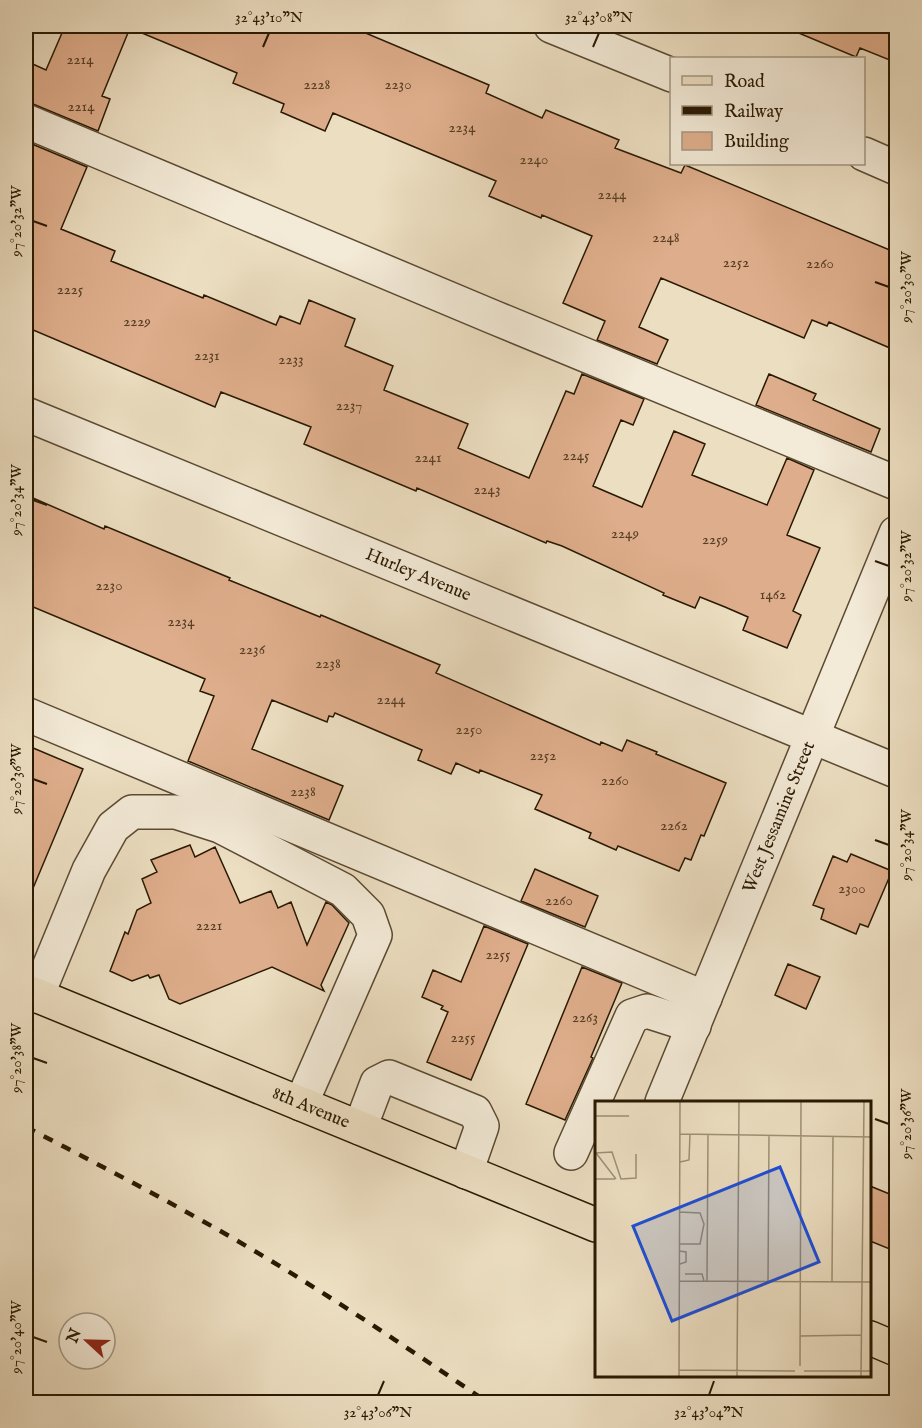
<svg xmlns="http://www.w3.org/2000/svg" width="922" height="1428" viewBox="0 0 922 1428" font-family="'IM FELL English',serif">
<style>
.building{fill:#dead8b;stroke:#291902;stroke-width:1.5}
.lines{fill:none;stroke-linecap:round;stroke-linejoin:round}
.minor-casing{stroke:#5a4a32;stroke-width:36}
.major-casing{stroke:#291902;stroke-width:36}
.minor{stroke:#f3ead7;stroke-width:33}
.major{stroke:#ecdec1;stroke-width:33}
.rail{stroke:#291902;stroke-width:4.5;stroke-dasharray:10 10;stroke-linecap:butt}
.ticks{fill:none;stroke:#291902;stroke-width:2}
.labels{text-anchor:middle;dominant-baseline:central;stroke-width:5;stroke-linejoin:round;paint-order:stroke}
.number-label{font-size:15px;fill:#563e24}
.street-label{font-size:18px;fill:#291902;stroke:#f3ead7}
.inset-road{fill:none;stroke:#9e8f75;stroke-width:1.5}
.view{fill:#1d4ed8;fill-opacity:0.15;stroke:#1d4ed8;stroke-width:3}
.inset-edge{fill:none;stroke:#291902;stroke-width:3}
.neatline{fill:none;stroke:#291902;stroke-width:2}
.ticks-label{font-size:15px;text-anchor:middle;fill:#291902}
</style>
<rect width="100%" height="100%" fill="#ecdec1"/>
<filter id="stains"><feTurbulence type="fractalNoise" baseFrequency=".00333" numOctaves="4"/><feColorMatrix values="0 0 0 0 .2 0 0 0 0 .09 0 0 0 0 .02 0 0 0 .5 -.17"/></filter>
<radialGradient id="worn" r=".72"><stop offset=".6" stop-color="#630" stop-opacity="0"/><stop offset="1" stop-color="#630" stop-opacity=".3"/></radialGradient>
<path class="building" d="M65 26H349L489 85 486 93 542 118 546 110 619 140 615 148 681 173 685 165 897 253V351L829 322 827 326 812 320 804 338 661 278 639 327 668 340 657 364 597 340 605 321 563 303 592 236 542 215 541 218 489 196 496 181 333 113 325 131 281 112 284 104 233 83 237 73 190 53 130 28 102 96 110 99 98 131 33 104 26 102V61L46 70Z
M782 26H897V63L860 48 856 57Z
M32 144 87 167 61 229 115 251 111 261 203 298 204 295 276 325 280 316 300 324 309 300 355 319 345 346 393 366 384 390 468 424 458 448 529 478 566 391 574 394 582 374 644 399 633 425 621 420 593 486 642 507 674 431 705 444 692 475 767 505 787 458 814 470 787 535 820 548 793 611 801 615 787 648 743 630 748 617 725 607 700 597 695 608 663 595 664 593 562 546 547 541 546 543 417 488 416 491 304 444 311 427 221 392 215 407 26 327V160Z
M769 374 816 394 813 400 880 429 871 452 756 405Z
M33 498 104 529 105 526 230 578 229 580 320 617 321 615 440 665 436 673 600 745 601 742 622 751 627 740 657 752 656 754 726 783 704 836 701 835 691 860 685 858 679 871 618 846 616 850 589 838 591 833 535 809 542 795 480 770 479 773 456 763 451 774 418 760 422 750 335 713 333 717 329 716 327 722 272 700 252 749 343 786 329 820 188 761 214 696 200 691 205 679 26 604V515Z
M26 745 83 769 26 905Z
M190 845 195 857 215 847 240 903 271 891 278 908 291 902 307 945 326 902 332 905 349 923 321 985 324 991 272 967 180 1004 169 999 159 975 150 978 148 975 132 981 110 971 125 932 128 934 137 910 151 903 142 879 157 872 151 860Z
M851 854 892 871 868 927 860 924 856 934 821 919 824 909 813 905 833 856 847 862Z
M535 869 598 896 585 927 521 901Z
M484 926 528 944 471 1080 427 1062 448 1012 441 1009 443 1006 422 997 433 970 461 982Z
M788 964 820 977 806 1009 775 995Z
M582 967 622 983 591 1057 593 1058 565 1120 526 1104Z
M870 1186 897 1197V1252L870 1241Z"/>
<g class="lines">
<g class="minor-casing">
<g id="minor">
<path d="M551 26 672 75"/>
<path d="M26 121 493 317 896 483"/>
<path d="M864 154 896 168"/>
<path id="s1" d="M26 414 896 771"/>
<path d="M26 714 705 998"/>
<path d="M37 996 89 870 113 827 132 812H176L220 826 343 890 368 915 375 935 301 1104"/>
<path id="s2" d="M662 1102 896 533"/>
<path d="M360 1128 377 1083 389 1077 475 1112 482 1126 466 1172"/>
<path d="M571 1153 632 1016 647 1011 694 1026"/>
</g>
</g>
<g class="major-casing">
<g id="major">
<path id="s3" d="M26 991 596 1225"/>
<path d="M870 1338 896 1349"/>
</g>
</g>
<use href="#minor" class="minor"/>
<use href="#major" class="major"/>
<path class="rail" d="M26 1127C84 1157 142 1187 199 1219 298 1274 393 1338 487 1402"/>
</g>
<path class="ticks" d="M263 47 269 33M593 47 599 33M33 221 47 226M875 282 889 287M33 500 47 505M875 561 889 566M33 779 47 784M875 840 889 845M33 1058 47 1063M875 1119 889 1124M33 1337 47 1342M378 1395 384 1381M709 1395 714 1381"/>
<g class="labels">
<g class="number-label">
<text x="80" y="59">2214</text>
<text x="317" y="84">2228</text>
<text x="398" y="84">2230</text>
<text x="81" y="106">2214</text>
<text x="462" y="127">2234</text>
<text x="534" y="159">2240</text>
<text x="612" y="194">2244</text>
<text x="666" y="237">2248</text>
<text x="736" y="262">2252</text>
<text x="820" y="263">2260</text>
<text x="70" y="289">2225</text>
<text x="137" y="321">2229</text>
<text x="207" y="355">2231</text>
<text x="291" y="359">2233</text>
<text x="349" y="405">2237</text>
<text x="576" y="455">2245</text>
<text x="428" y="457">2241</text>
<text x="487" y="489">2243</text>
<text x="625" y="533">2249</text>
<text x="715" y="539">2259</text>
<text x="109" y="585">2230</text>
<text x="773" y="594">1462</text>
<text x="181" y="621">2234</text>
<text x="252" y="649">2236</text>
<text x="328" y="663">2238</text>
<text x="391" y="699">2244</text>
<text x="469" y="729">2250</text>
<text x="543" y="755">2252</text>
<text x="615" y="780">2260</text>
<text x="303" y="791">2238</text>
<text x="674" y="825">2262</text>
<text x="852" y="888">2300</text>
<text x="559" y="900">2260</text>
<text x="209" y="925">2221</text>
<text x="498" y="954">2255</text>
<text x="585" y="1017">2263</text>
<text x="463" y="1037">2255</text>
</g>
<g class="street-label">
<text stroke="none"><textPath href="#s1" startOffset="424">Hurley Avenue</textPath></text>
<text stroke="none"><textPath href="#s2" startOffset="308">West Jessamine Street</textPath></text>
<text stroke="none"><textPath href="#s3" startOffset="308">8th Avenue</textPath></text>
</g>
</g>
<g transform="translate(595 1101)">
<rect width="276" height="276" fill="#ecdec1"/>
<path class="inset-road" d="M0 15H34M85 33 276 36M0 52 17 51 26 78 41 77V53M1 52 21 78M85 61 94 59 95 33M0 78H20M84 143H105L109 123 105 112 84 111M84 150 91 151V161L85 163M90 173H107L109 180M84 180 276 181M112 180 113 34M173 180 174 34M237 181 238 35M205 235 266 234M205 265 206 1M84 269 200 270M209 270H276M84 275 85 1M142 275 144 1M266 275 269 1"/>
<path class="view" d="M185 66 224 161 77 220 38 125Z"/>
<rect width="276" height="276" class="inset-edge"/>
</g>
<rect width="922" height="1428" fill="none" stroke="#ecdec1" stroke-width="66"/>
<rect x="670" y="57" width="195" height="108" fill="#f3ead7" stroke="#a29682" stroke-width="1.5"/>
<rect x="682" y="76" width="30" height="9" fill="#ecdec1" stroke="#a29682" stroke-width="1.5"/>
<text x="724" y="87" font-size="18" fill="#291902">Road</text>
<rect x="682" y="106" width="30" height="9" fill="#291902" stroke="#a29682" stroke-width="1.5"/>
<text x="724" y="117" font-size="18" fill="#291902">Railway</text>
<rect x="682" y="132" width="30" height="18" fill="#dead8b" stroke="#a29682" stroke-width="1.5"/>
<text x="724" y="147" font-size="18" fill="#291902">Building</text>
<g transform="translate(87 1341) rotate(292)"><circle r="28" fill="#f3ead7" stroke="#a29682" stroke-width="1.5"/>
<path d="M0-4.5L10 22L0 15L-10 22Z" fill="#8f2418"/>
<text y="-9" font-size="16" font-weight="bold" text-anchor="middle" fill="#291902">N</text>
</g>
<rect x="33" y="33" width="856" height="1362" class="neatline"/>
<g class="ticks-label">
<text x="269" y="22">32°43'10"N</text>
<text x="599" y="22">32°43'08"N</text>
<text transform="translate(16 221) rotate(-90)" y="5">97°20'32"W</text>
<text transform="translate(906 287) rotate(-90)" y="5">97°20'30"W</text>
<text transform="translate(16 500) rotate(-90)" y="5">97°20'34"W</text>
<text transform="translate(906 566) rotate(-90)" y="5">97°20'32"W</text>
<text transform="translate(16 779) rotate(-90)" y="5">97°20'36"W</text>
<text transform="translate(906 845) rotate(-90)" y="5">97°20'34"W</text>
<text transform="translate(16 1058) rotate(-90)" y="5">97°20'38"W</text>
<text transform="translate(906 1124) rotate(-90)" y="5">97°20'36"W</text>
<text transform="translate(16 1337) rotate(-90)" y="5">97°20'40"W</text>
<text x="378" y="1417">32°43'06"N</text>
<text x="709" y="1417">32°43'04"N</text>
</g>
<rect width="100%" height="100%" filter="url(#stains)"/>
<rect width="100%" height="100%" fill="url(#worn)"/>
</svg>
